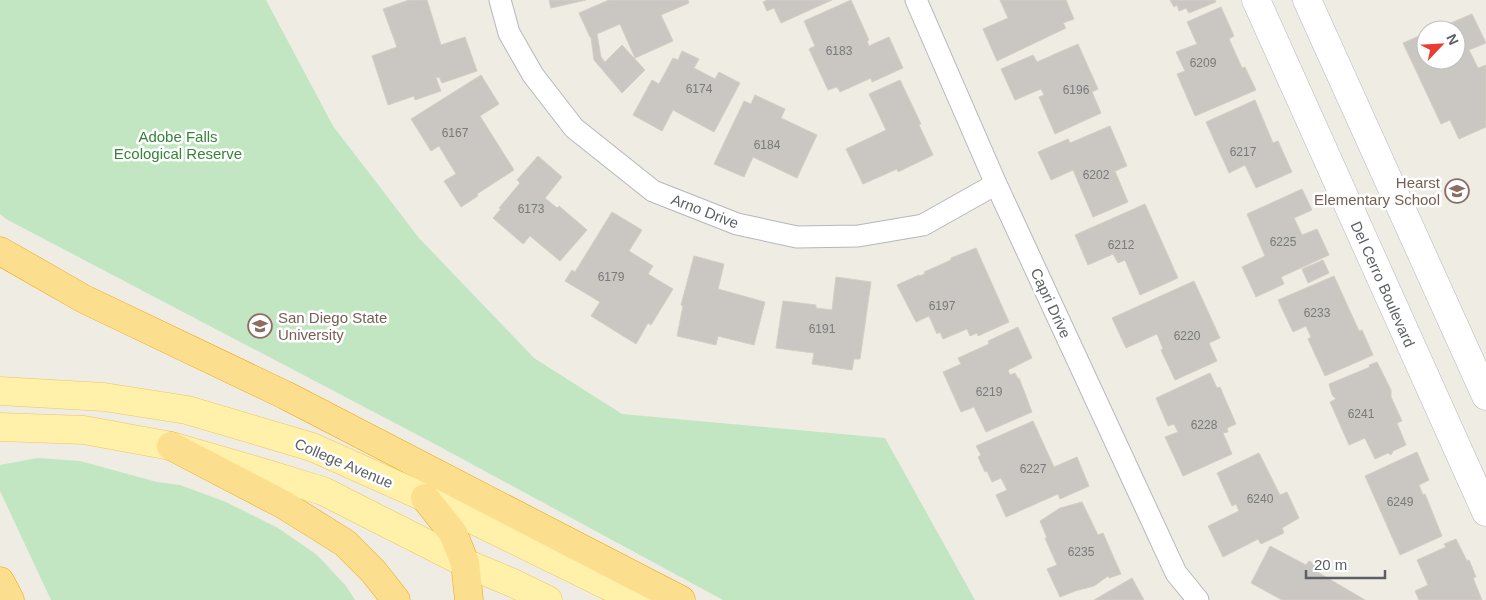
<svg xmlns="http://www.w3.org/2000/svg" width="1486" height="600" viewBox="0 0 1486 600" font-family="Arial,sans-serif">
<style>
.green{fill:#c1e6c1}
.building{fill:#cac7c2;stroke:#d4cec3}
.lines{fill:none;stroke-linecap:round;stroke-linejoin:round}
.minor-casing{stroke:#b5b7bb;stroke-width:23}
.tertiary-casing{stroke:#b5b7bb;stroke-width:29}
.primary-casing{stroke:#f1c55b;stroke-width:29}
.motorway-casing{stroke:#f2a401;stroke-width:29}
.minor{stroke:#fff;stroke-width:21}
.tertiary{stroke:#fff;stroke-width:28}
.primary{stroke:#fff0aa;stroke-width:28}
.motorway{stroke:#fcdf8e;stroke-width:28}
.labels{text-anchor:middle;dominant-baseline:central;stroke-width:5;stroke-linejoin:round;paint-order:stroke}
.number-label{font-size:12px;fill:#787a7c}
.park-label{font-size:15px;fill:#358438;stroke:#fff}
.education-label{font-size:15px;fill:#785e54;stroke:#fff;text-anchor:end}
.street-label{font-size:15px;fill:#5c6065;stroke:#fff}
</style>
<rect width="100%" height="100%" fill="#efece4"/>
<path class="green" d="M0 0H266L333 126 419 238 534 358 622 414 885 438 975 600H723L433 443 6 219 0 214Z
M38 458 80 461 157 482 180 485 226 502 278 528 317 555 346 586 355 600H51L0 491V465Z"/>
<path class="building" d="M409 0H427L441 45 465 37 477 71 442 83 439 77 436 78 441 91 415 100 414 96 388 105 372 56 397 47 383 9Z
M549 0H586L551 8Z
M609 0H688L689 3 661 15 673 41 635 58 620 24 597 34 601 57 605 62 622 45 645 70 622 93 594 60 591 37H590L579 13Z
M767 0H832L781 23 774 8 767 11 763 2Z
M851 0 869 40 867 41 869 46 889 37 903 68 872 82 871 78 840 92 837 87 828 90 809 49 815 46 804 21Z
M1000 0H1066L1074 19 1063 23 1066 28 997 61 983 29 1008 18Z
M1170 0H1215L1216 2 1189 13 1186 8 1179 11 1177 5 1174 7Z
M1221 7 1234 36 1229 39 1242 68 1245 67 1256 90 1195 116 1177 74 1185 71 1176 52 1197 44 1187 22Z
M1472 14 1486 43 1469 50 1478 68 1486 65V127L1459 139 1450 120 1441 124 1403 43 1426 33V60H1456V30H1434Z
M1078 44 1098 89 1092 92 1101 113 1055 134 1039 97 1044 95 1041 89 1015 100 1001 69 1033 55 1037 62Z
M682 51 699 59 694 68 715 79 719 72 740 83 714 132 673 110 662 131 633 115 652 80 659 84 673 58 678 60Z
M481 75 499 104 480 116 514 170 477 194 478 196 461 207 444 181 456 174 439 146 431 151 411 119Z
M900 80 921 124 919 125 933 155 898 172 897 169 863 184 846 149 886 130 869 94Z
M755 95 785 109 781 118 817 135 797 178 753 157 744 177 714 164 744 101 751 104Z
M1255 100 1273 143 1278 141 1292 172 1256 188 1245 165 1229 173 1206 122Z
M1110 126 1127 166 1115 171 1128 202 1093 217 1073 170 1051 180 1038 152 1068 139 1070 143Z
M538 156 562 177 545 198 557 208 559 206 587 230 560 261 530 236 523 244 493 218 501 209 499 208 520 183 517 180Z
M1302 189 1312 210 1294 218 1302 235 1317 229 1329 255 1281 277 1284 284 1256 297 1242 267 1265 256 1247 214Z
M1145 204 1178 278 1140 295 1125 260 1118 263 1113 254 1088 265 1075 235Z
M612 212 642 230 629 251 653 266 648 274 673 289 651 325 648 323 636 344 591 316 600 302 565 281 572 270 575 272Z
M976 248 1009 322 978 336 977 333 970 336 967 329 943 339 940 332 937 334 929 316 916 322 897 285 919 275V276L925 274 924 272 951 260V258Z
M694 256 724 264 718 289 765 302 754 345 718 336 716 345 677 336 683 306 681 305Z
M1323 260 1329 273 1308 283 1302 269Z
M1334 276 1359 331 1362 330 1373 355 1325 376 1308 339 1311 337 1306 326 1293 332 1278 300Z
M836 277 871 282 860 359H854L852 370 812 364 814 353 776 348 783 301 816 305V308L832 310Z
M1194 281 1220 338 1209 343 1217 361 1175 380 1161 350 1163 349 1157 334 1126 348 1112 318Z
M1018 327 1032 358 1008 370 1010 375 1015 373 1018 379 1019 378 1032 412 986 432 974 407 961 412 943 372 961 364 958 358 989 344 988 341Z
M1377 362 1391 390V397L1402 421 1397 423 1406 445 1393 451 1391 455 1388 453 1375 459 1365 438 1349 445 1330 402 1336 399 1332 395 1329 384 1370 367 1369 365Z
M1210 373 1217 388 1220 387 1236 424 1227 428 1228 432 1223 433 1232 454 1183 476 1165 437 1178 432 1174 424 1168 426 1156 398Z
M1033 421 1054 467 1077 457 1089 486 1060 499 1058 494 1006 517 996 495 1007 490 1001 478 992 482 987 471 985 472 978 457 981 455 976 446Z
M1417 452 1429 480 1419 485 1423 495 1425 494 1442 536 1400 555 1365 476Z
M1259 453 1280 495 1287 492 1299 518 1282 528 1284 533 1261 544 1258 539 1223 557 1208 526 1239 511 1236 504 1232 506 1217 473Z
M1082 502 1098 535 1103 533 1121 574 1109 578 1108 576 1094 586 1075 591 1060 597 1047 569 1057 565 1045 538H1047L1040 521 1060 508Z
M1456 539 1467 561 1469 560 1476 577 1473 578 1482 600H1419L1415 591 1428 585 1417 560 1446 547 1444 544Z
M1270 546 1306 565 1309 561 1316 565 1314 570 1365 600H1282L1251 583Z
M1132 578 1144 600H1094Z"/>
<g class="lines">
<g class="minor-casing">
<path id="minor" d="M500 0 509 33 533 75 574 128 653 191 737 224 797 237 858 236 923 225 996 184
M916 0 996 184 1176 573 1198 600"/>
</g>
<g class="tertiary-casing">
<path id="tertiary" d="M1256 0 1486 512
M1307 0 1486 396"/>
</g>
<g class="primary-casing">
<path id="primary" d="M0 391 104 397 187 410 312 447 455 511 637 600
M0 427 84 430 171 446 264 473 323 491 465 563 513 583 548 600"/>
</g>
<g class="motorway-casing">
<path id="motorway" d="M0 251 84 299 285 395 681 600
M171 446 284 505 345 543 373 571 396 600
M425 498 453 533 465 563 469 600
M0 581 10 600"/>
</g>
<use href="#minor" class="minor"/>
<use href="#tertiary" class="tertiary"/>
<use href="#primary" class="primary"/>
<use href="#motorway" class="motorway"/>
</g>
<defs>
<g id="school-ring" transform="scale(1.25)"><circle r="9.5" fill="#fff" stroke="#8d6e63" stroke-width="1.5"/><path d="M0-5L7-2L0 1L-7-2ZM-4 1L0 2.5L4 1V4Q0 6-4 4Z" fill="#8d6e63"/></g>
<g id="university-ring" transform="scale(1.25)"><circle r="9.5" fill="#fff" stroke="#8d6e63" stroke-width="1.5"/><path d="M0-5L7-2L0 1L-7-2ZM-4 1L0 2.5L4 1V4Q0 6-4 4Z" fill="#8d6e63"/></g>
</defs>
<g fill-rule="evenodd">
<use href="#school-ring" x="1457" y="191"/>
<use href="#university-ring" x="260" y="326"/>
</g>
<g class="labels">
<g class="number-label">
<text x="839" y="51">6183</text>
<text x="1203" y="63">6209</text>
<text x="699" y="89">6174</text>
<text x="1076" y="90">6196</text>
<text x="455" y="133">6167</text>
<text x="767" y="145">6184</text>
<text x="1243" y="152">6217</text>
<text x="1096" y="175">6202</text>
<text x="531" y="209">6173</text>
<text x="1283" y="242">6225</text>
<text x="1121" y="245">6212</text>
<text x="611" y="277">6179</text>
<text x="942" y="306">6197</text>
<text x="1317" y="313">6233</text>
<text x="822" y="329">6191</text>
<text x="1187" y="336">6220</text>
<text x="989" y="392">6219</text>
<text x="1361" y="414">6241</text>
<text x="1204" y="425">6228</text>
<text x="1033" y="469">6227</text>
<text x="1260" y="499">6240</text>
<text x="1400" y="502">6249</text>
<text x="1081" y="552">6235</text>
</g>
<g class="park-label">
<text x="178" y="136">Adobe Falls<tspan x="178" dy="17">Ecological Reserve</tspan></text>
</g>
<g class="education-label">
<text x="1440" y="182">Hearst<tspan x="1440" dy="17">Elementary School</tspan></text>
<text x="278" y="317" text-anchor="start">San Diego State<tspan x="278" dy="17">University</tspan></text>
</g>
<g class="street-label">
<text transform="translate(705 211) rotate(21)">Arno Drive</text>
<text transform="translate(1383 284) rotate(66)">Del Cerro Boulevard</text>
<text transform="translate(1051 303) rotate(65)">Capri Drive</text>
<text transform="translate(344 463) rotate(23)">College Avenue</text>
</g>
</g>
<g transform="translate(1441 45) rotate(65)"><circle r="24" fill="#ffffff" stroke="#bebfc1"/>
<path d="M0-4L9 19L0 12L-9 19Z" fill="#e93d31"/>
<text y="-8" font-size="14" font-weight="bold" text-anchor="middle" fill="#5c6065">N</text>
</g>
<path d="M1306 570v8h79v-8" fill="none" stroke="#5c6065" stroke-width="2.5"/>
<text x="1314" y="570" font-size="15" fill="#5c6065" stroke="#ffffff" stroke-width="4" paint-order="stroke">20 m</text>
</svg>
